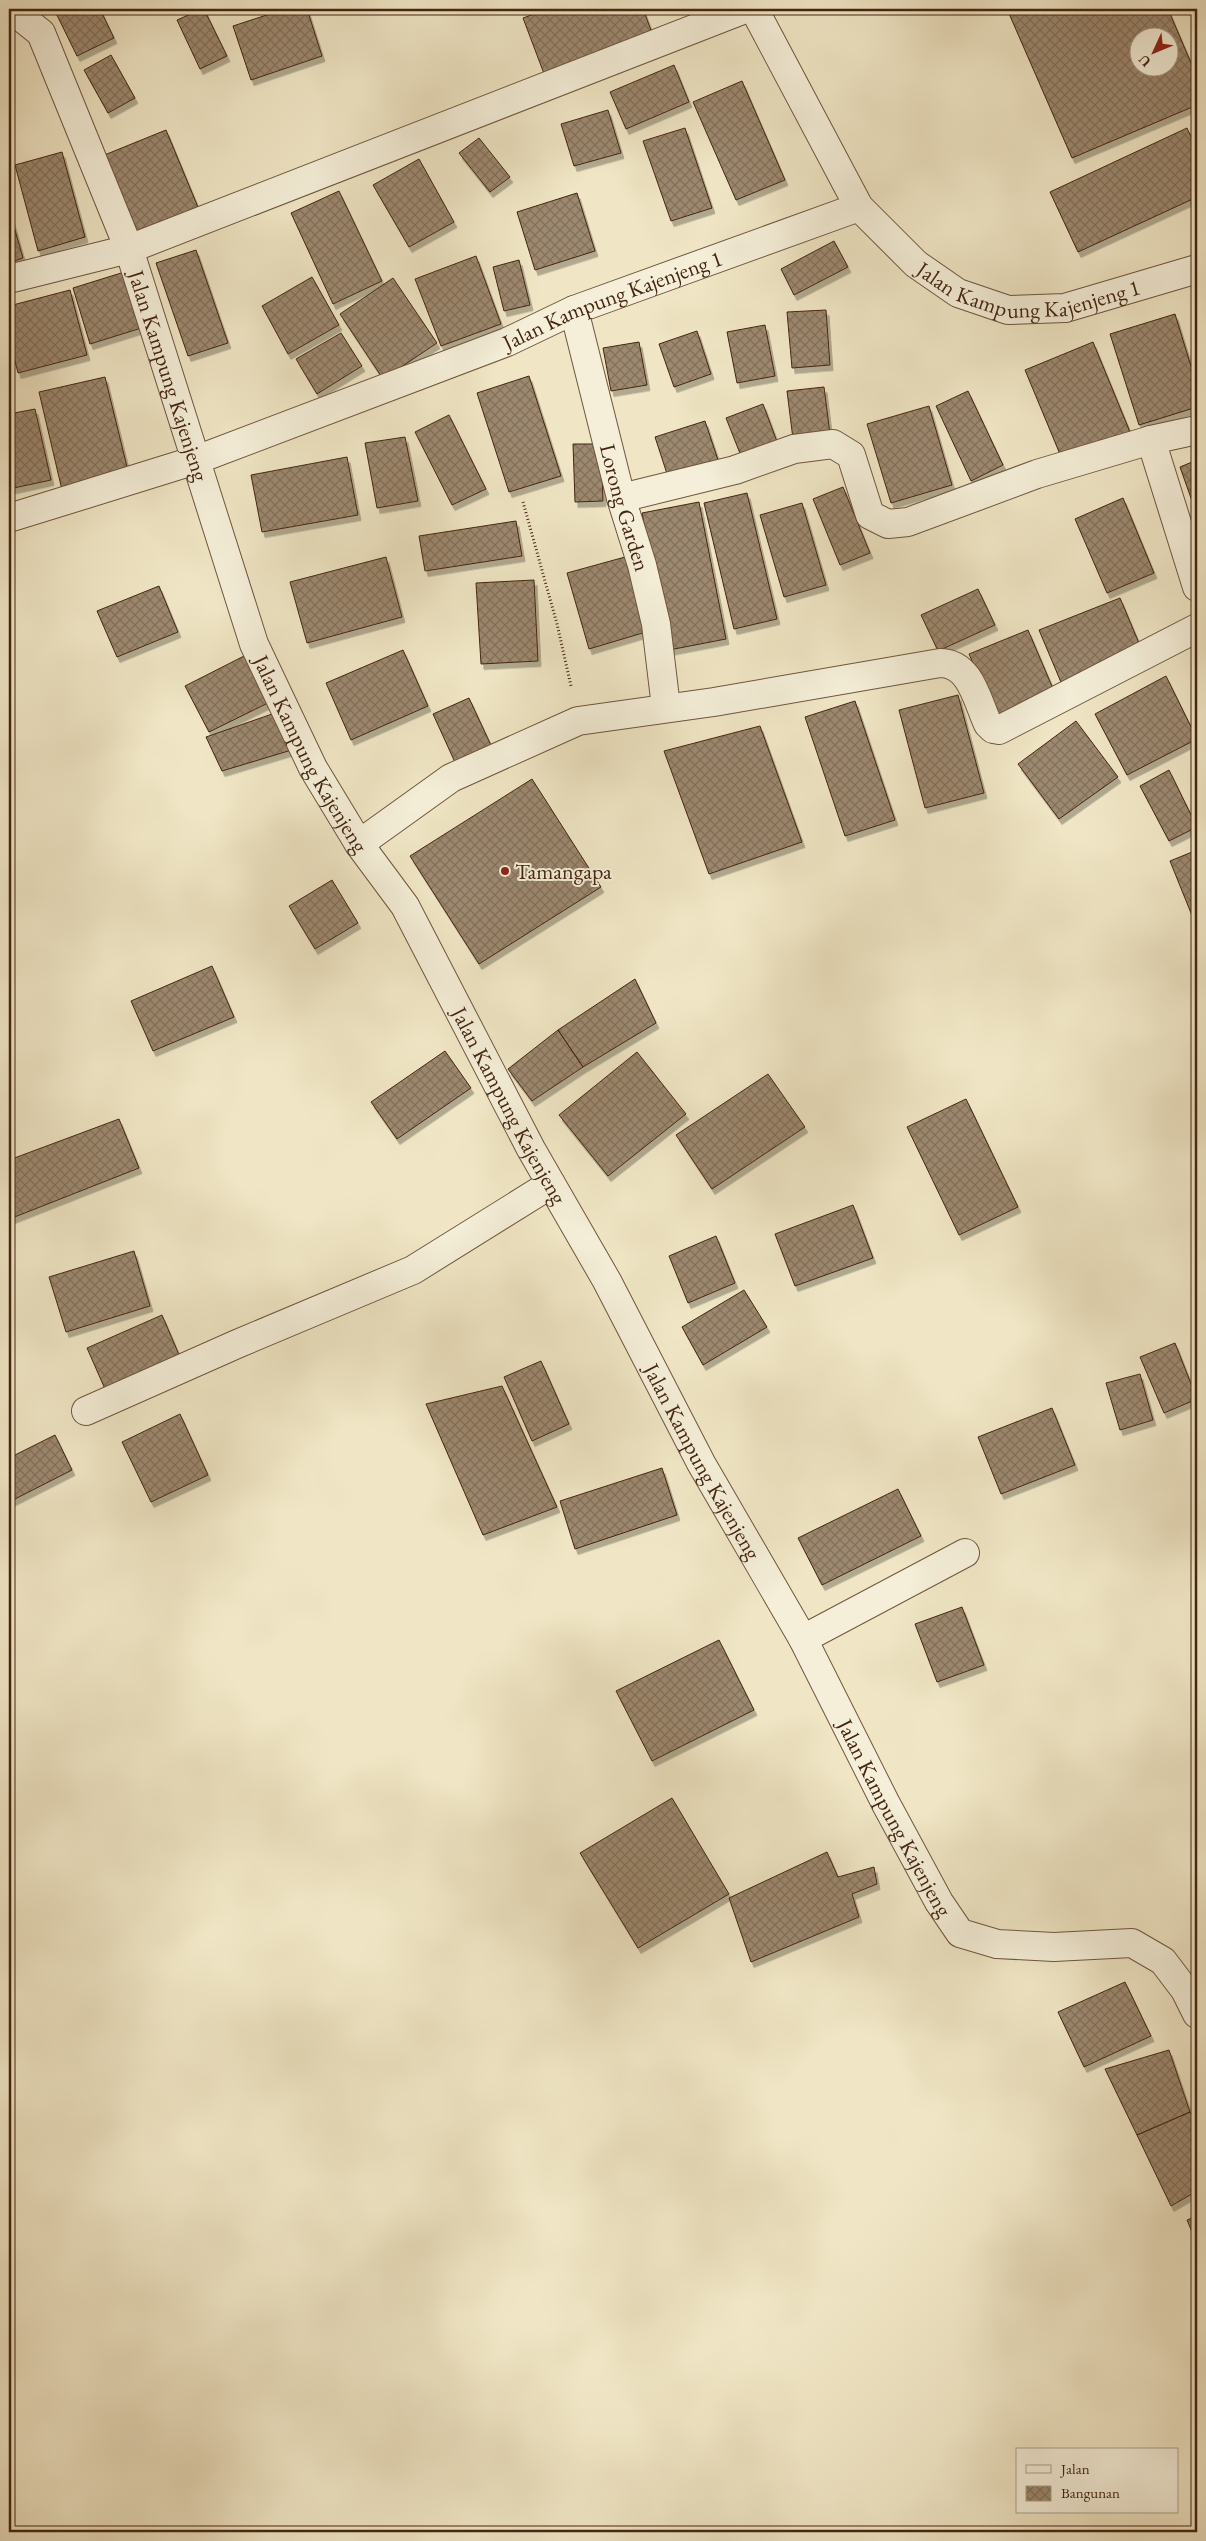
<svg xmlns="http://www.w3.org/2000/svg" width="1206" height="2541" viewBox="0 0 1206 2541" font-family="'EB Garamond',serif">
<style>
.building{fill:url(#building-cross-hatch);stroke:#442511;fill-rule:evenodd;filter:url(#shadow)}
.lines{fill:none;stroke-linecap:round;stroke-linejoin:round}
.minor-casing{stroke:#6f553e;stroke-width:30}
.path{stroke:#442511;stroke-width:3;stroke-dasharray:1 2.5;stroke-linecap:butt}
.minor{stroke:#f5efd9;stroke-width:28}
.poi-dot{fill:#8f2418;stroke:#f5efd9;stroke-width:2}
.labels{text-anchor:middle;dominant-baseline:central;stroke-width:4;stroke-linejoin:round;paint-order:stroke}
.street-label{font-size:22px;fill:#442511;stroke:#f5efd9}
.poi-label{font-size:22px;fill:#442511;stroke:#f5efd9;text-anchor:start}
</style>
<defs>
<pattern id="building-cross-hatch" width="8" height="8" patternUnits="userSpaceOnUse" patternTransform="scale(1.25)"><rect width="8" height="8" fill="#9d896f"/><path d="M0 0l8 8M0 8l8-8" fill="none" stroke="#82705a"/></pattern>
<filter id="shadow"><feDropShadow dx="3" dy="5.5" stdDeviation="0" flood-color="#0004"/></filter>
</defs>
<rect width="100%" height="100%" fill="#f0e6c5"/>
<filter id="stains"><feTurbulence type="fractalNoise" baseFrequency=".004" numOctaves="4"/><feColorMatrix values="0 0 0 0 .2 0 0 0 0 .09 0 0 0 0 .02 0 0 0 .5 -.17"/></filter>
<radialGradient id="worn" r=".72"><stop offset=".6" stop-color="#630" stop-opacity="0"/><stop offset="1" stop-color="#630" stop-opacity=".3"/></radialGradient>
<path class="building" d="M54 9H100L114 38 77 56Z
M202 9H204L227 56 200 69 177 20Z
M285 9H307L322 56 251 80 233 26Z
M548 9H643L654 38 546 79 523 18Z
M1007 9H1168L1197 77V105L1072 158ZM1138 38H1168V68H1138Z
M111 55 135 98 108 113 84 70Z
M674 65 689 102 626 129 610 92Z
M742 81 785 180 736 200 693 102Z
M608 110 621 153 574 166 561 124Z
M685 128 712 208 671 221 643 141Z
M1187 128 1197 150V197L1078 252 1050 192Z
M166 130 200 212 135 238 102 156Z
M479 138 510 177 490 192 459 153Z
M62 152 85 237 38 251 15 165Z
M419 159 454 222 409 247 373 185Z
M339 191 382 281 333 304 291 213Z
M577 193 595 251 535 270 517 212Z
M9 209 23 258 9 263Z
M834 241 848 267 794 295 781 269Z
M196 250 228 343 188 356 156 263Z
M476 256 501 324 441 346 415 279Z
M519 260 530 305 504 311 493 267Z
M134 269 151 325 90 344 73 288Z
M312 277 339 325 288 354 262 306Z
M393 278 437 343 383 379 340 314Z
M70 290 87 355 18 373 9 338V306Z
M826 310 830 365 792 368 787 312Z
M1175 314 1197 386V407L1139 425 1110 334Z
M765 325 775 376 737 383 727 332Z
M697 331 711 374 674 387 659 344Z
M341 333 362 366 317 394 296 359Z
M639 342 647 385 611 391 603 348Z
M1093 342 1130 432 1062 459 1025 370Z
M529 376 561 476 509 492 477 393Z
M105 377 129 475 62 490 39 392Z
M824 387 831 442 794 447 787 391Z
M968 391 1003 465 971 481 936 406Z
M763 404 779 447 743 461 726 418Z
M929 406 952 485 891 503 867 424Z
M35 409 51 480 9 489V414Z
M449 415 486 489 452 505 415 432Z
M705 421 720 466 670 483 655 437Z
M405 437 418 501 377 508 365 443Z
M573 444H601L603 501 575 502Z
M347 457 358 515 262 532 251 475Z
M1197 460V515L1180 467Z
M843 487 870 553 840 565 813 499Z
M747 493 777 619 734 629 704 503Z
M1123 498 1154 573 1107 593 1075 519Z
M699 502 726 639 669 650 642 513Z
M802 503 826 585 784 597 760 515Z
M516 521 522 556 425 571 419 536Z
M386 557 402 617 307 643 290 582Z
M625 557 646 632 589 649 567 573Z
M534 580 538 661 481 664 476 583Z
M159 586 178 632 117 657 97 611Z
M978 589 995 625 938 651 921 615Z
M1120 598 1144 655 1063 687 1039 630Z
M1028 630 1057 698 999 723 969 654Z
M403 650 428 706 351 740 326 683Z
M246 655 270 702 209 732 185 686Z
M1166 676 1197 739 1127 775 1095 714Z
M958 695 984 793 925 808 899 710Z
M469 698 495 754 459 771 433 714Z
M855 701 895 820 845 836 805 717Z
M275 713 295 749 222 771 206 737Z
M1076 721 1118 777 1059 819 1018 764Z
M760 726 802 842 709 874 664 751Z
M1169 770 1197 827 1169 841 1140 786Z
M532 779 601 887 479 964 410 856Z
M1197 850V928L1170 861Z
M332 880 358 923 315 949 289 906Z
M212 966 234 1017 153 1051 131 1001Z
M635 979 656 1023 583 1067 558 1030Z
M558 1030 583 1067 532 1101 508 1069Z
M445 1051 471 1088 397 1139 371 1102Z
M637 1052 686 1114 608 1176 559 1115Z
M768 1074 805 1127 712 1189 676 1135Z
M966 1099 1018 1207 959 1235 907 1127Z
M119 1119 139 1168 12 1218 9 1213V1160Z
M853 1205 873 1258 795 1286 775 1234Z
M716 1236 735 1283 688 1303 669 1256Z
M134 1251 150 1306 66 1332 49 1277Z
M744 1290 767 1327 703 1365 682 1327Z
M162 1315 180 1357 105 1389 87 1348Z
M1175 1343 1197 1399 1164 1413 1140 1357Z
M541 1361 569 1424 532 1441 504 1377Z
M1140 1374 1153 1420 1120 1430 1106 1383Z
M502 1386 557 1507 483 1535 426 1404Z
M1052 1408 1075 1465 1001 1494 978 1437Z
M180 1414 208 1475 151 1502 122 1442Z
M55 1435 72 1470 11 1501 9 1497V1458Z
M662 1468 677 1515 575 1549 560 1501Z
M898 1489 921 1536 822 1585 798 1538Z
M962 1607 984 1665 937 1682 915 1624Z
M719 1640 754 1710 652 1761 616 1691Z
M672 1798 729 1894 638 1948 580 1853Z
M827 1852 838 1877 874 1867 877 1884 852 1894 859 1917 751 1962 729 1898Z
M1125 1982 1151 2036 1084 2067 1058 2012Z
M1169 2050 1190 2112 1137 2135 1105 2069Z
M1190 2112 1197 2125V2191L1171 2206 1137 2135Z
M1197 2216V2244L1187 2220Z"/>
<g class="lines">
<g class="minor-casing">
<g id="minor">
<path id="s1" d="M754 9 859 207 916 264 958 293 1008 310 1065 308 1197 269"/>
<path id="s2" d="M9 13H16L41 33 129 249 254 644 313 768 359 844 405 906 531 1149 607 1281 701 1463 803 1639 886 1804 939 1902 960 1933 997 1944 1054 1947 1132 1943 1163 1961 1185 1990 1197 2014"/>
<path d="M9 279 129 249 745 9"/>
<path id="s3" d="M574 310 621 498 642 565 656 624 666 707"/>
<path d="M1197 430 1151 440 1197 587"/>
<path d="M621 498 735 470 794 449 833 444 851 455 870 515 888 524 908 522 1037 474 1151 440"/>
<path id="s4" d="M9 518 196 460 507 342 574 310 859 207"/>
<path d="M359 844 451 778 578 721 714 702 940 663C971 663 977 701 988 724L993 729 999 730 1197 628"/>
<path d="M86 1411 237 1344 413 1270 551 1184"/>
<path d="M803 1639 965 1553"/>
</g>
</g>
<path class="path" d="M523 502 557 624 571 686"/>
<use href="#minor" class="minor"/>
</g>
<circle class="poi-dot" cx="505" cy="871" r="5"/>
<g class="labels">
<g class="street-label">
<text stroke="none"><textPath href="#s1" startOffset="426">Jalan Kampung Kajenjeng 1</textPath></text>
<text stroke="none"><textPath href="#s4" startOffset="642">Jalan Kampung Kajenjeng 1</textPath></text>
<text stroke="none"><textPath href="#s2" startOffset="405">Jalan Kampung Kajenjeng</textPath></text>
<text stroke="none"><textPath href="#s3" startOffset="204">Lorong Garden</textPath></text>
<text stroke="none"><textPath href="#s2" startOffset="810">Jalan Kampung Kajenjeng</textPath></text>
<text stroke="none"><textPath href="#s2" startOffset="1215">Jalan Kampung Kajenjeng</textPath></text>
<text stroke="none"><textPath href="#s2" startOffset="1620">Jalan Kampung Kajenjeng</textPath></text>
<text stroke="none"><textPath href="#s2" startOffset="2025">Jalan Kampung Kajenjeng</textPath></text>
</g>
<g class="poi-label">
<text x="515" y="871">Tamangapa</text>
</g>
</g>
<rect width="1206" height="2541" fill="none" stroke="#f0e6c5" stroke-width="30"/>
<rect x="10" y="10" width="1186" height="2521" fill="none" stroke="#442511" stroke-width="2.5"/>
<rect x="15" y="15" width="1176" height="2511" fill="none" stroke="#442511"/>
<rect x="1016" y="2448" width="162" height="65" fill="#f5efd9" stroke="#ae9e89"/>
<rect x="1026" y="2465" width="25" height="8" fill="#f5efd9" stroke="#ae9e89"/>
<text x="1061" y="2474" font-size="15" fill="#442511">Jalan</text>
<rect x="1026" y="2486" width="25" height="15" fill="url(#building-cross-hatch)" stroke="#ae9e89"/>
<text x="1061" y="2498" font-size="15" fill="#442511">Bangunan</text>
<g transform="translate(1154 52) rotate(226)"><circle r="24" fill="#f5efd9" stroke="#ae9e89"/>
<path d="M0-4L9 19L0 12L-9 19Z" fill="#8f2418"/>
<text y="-8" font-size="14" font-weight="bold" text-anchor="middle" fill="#442511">U</text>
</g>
<rect width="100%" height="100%" filter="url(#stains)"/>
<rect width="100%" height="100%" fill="url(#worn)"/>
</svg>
